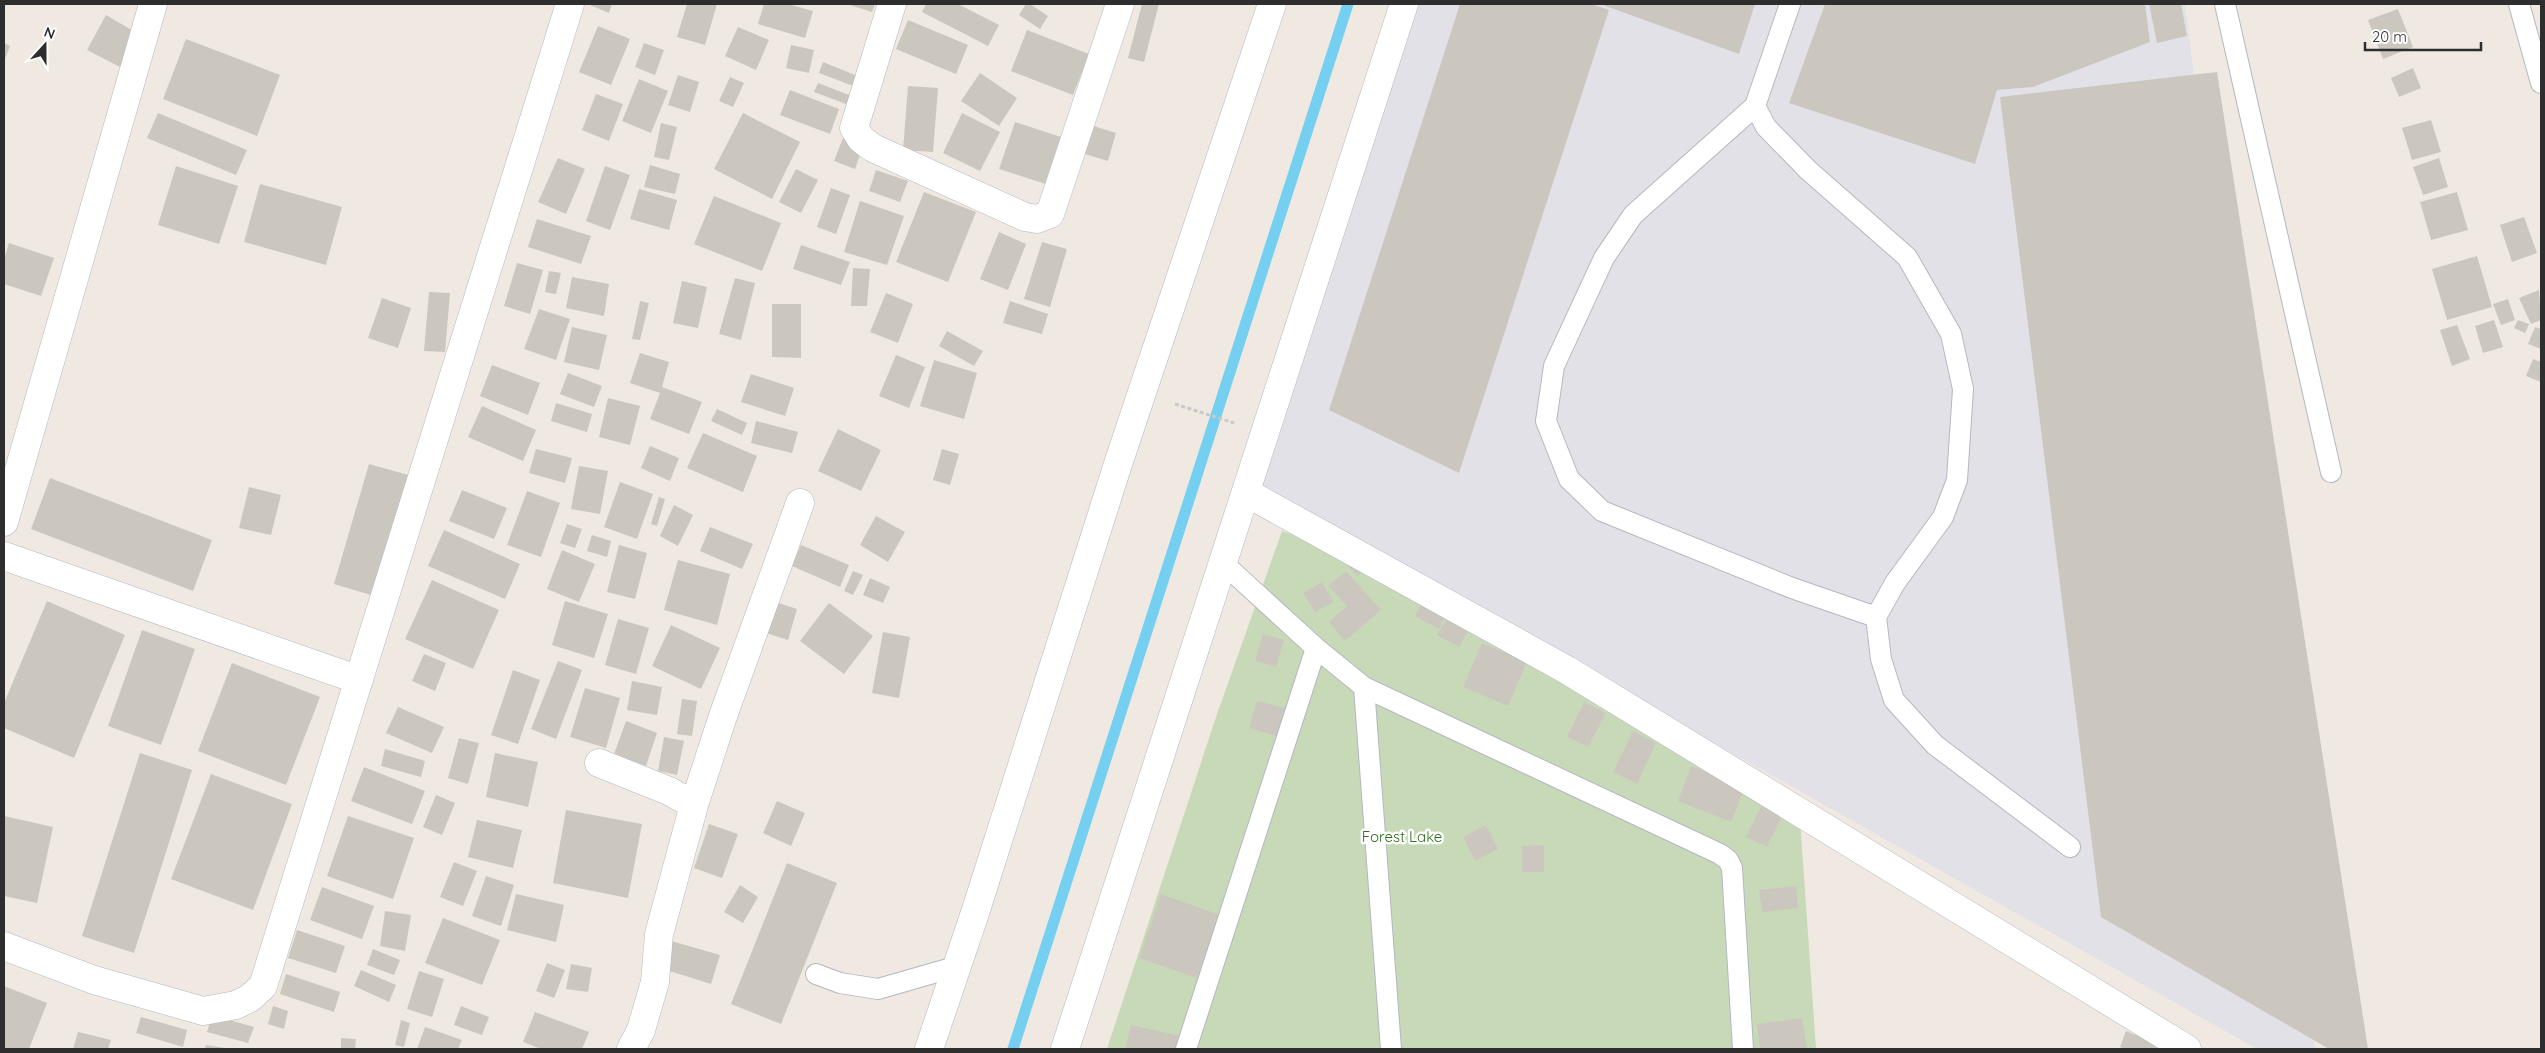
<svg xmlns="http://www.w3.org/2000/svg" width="2545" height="1053" viewBox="0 0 2545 1053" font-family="Quicksand,sans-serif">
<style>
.industrial{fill:#e3e1e8}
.cemetery{fill:#c8d9b8}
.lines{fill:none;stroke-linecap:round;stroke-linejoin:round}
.stream{stroke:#75cff0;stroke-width:11}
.building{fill:#cbc7bf}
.lane-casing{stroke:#b4b7c1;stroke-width:22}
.street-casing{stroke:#b4b7c1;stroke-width:29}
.secondary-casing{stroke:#b4b7c1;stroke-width:29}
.path{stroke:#c9c9c9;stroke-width:3;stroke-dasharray:4 2.5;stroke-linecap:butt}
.lane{stroke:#fff;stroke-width:20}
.street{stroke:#fff;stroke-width:28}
.secondary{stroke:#fff;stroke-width:28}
.labels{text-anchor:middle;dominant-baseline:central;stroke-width:5;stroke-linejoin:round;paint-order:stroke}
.park-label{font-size:15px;fill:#2c6e1b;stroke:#fff}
</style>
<rect width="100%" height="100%" fill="#efe9e1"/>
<path class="industrial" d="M1401 4H2185L2315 1049H2257L1250 481Z"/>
<path class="cemetery" d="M1282 531 1353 556 1800 819 1816 1049H1107L1216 717Z"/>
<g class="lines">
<path class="stream" d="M1013 1049 1348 4"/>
</g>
<path class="building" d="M591 4H612L609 13 590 5Z
M687 4H717L705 45 677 37Z
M764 4H788L813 11 805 38 758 24Z
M847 4H875L872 12Z
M926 4H958L999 25 988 46 922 12Z
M1026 4H1030L1048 16 1040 29 1019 15Z
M1142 4H1159L1144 62 1128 58Z
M1460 4H1591L1609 10 1459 473 1329 410Z
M1600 4H1755L1739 54Z
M1825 4H2145L2150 42 2033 87 1997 90 1975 164 1789 103Z
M2149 4H2181L2187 36 2157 43Z
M2398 9 2413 47 2383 59 2368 20Z
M106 15 142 36 124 69 87 50Z
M908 20 968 45 956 74 896 49Z
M598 26 630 39 611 85 579 72Z
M738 27 769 40 756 70 725 56Z
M1027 30 1089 54 1073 95 1011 71Z
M186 39 280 75 257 136 163 99Z
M4 43 10 46 4 62Z
M644 43 664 50 655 75 635 67Z
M791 45 814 50 809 73 786 68Z
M823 62 860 77 856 87 819 73Z
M2413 68 2421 88 2399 97 2391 78Z
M2217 72 2368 1049H2329L2101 917 2000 97Z
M980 73 1017 98 999 126 961 101Z
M678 75 699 82 690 112 668 105Z
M730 77 744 83 733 107 719 101Z
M639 79 668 91 651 133 622 121Z
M818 83 857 98 854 107 814 92Z
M908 86 938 88 933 152 903 150Z
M790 90 839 109 830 134 780 115Z
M596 94 623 104 609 141 582 130Z
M158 113 247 150 236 175 147 138Z
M743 113 800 142 772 199 714 169Z
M962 113 1000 132 980 171 943 153Z
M2431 120 2441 152 2412 160 2402 128Z
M1015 122 1067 139 1052 186 999 169Z
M661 123 677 127 669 160 654 157Z
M1094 126 1116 133 1108 161 1085 154Z
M843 138 863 146 855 169 834 161Z
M558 158 585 169 566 214 538 202Z
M2439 158 2448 187 2423 195 2413 167Z
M650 165 680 174 675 194 644 187Z
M176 166 238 186 219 244 158 225Z
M605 166 630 175 610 230 586 221Z
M796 169 818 180 801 213 779 202Z
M876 170 908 181 900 202 869 191Z
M260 184 342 207 326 265 244 242Z
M831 188 850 195 836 234 817 227Z
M639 189 677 200 669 230 630 219Z
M924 192 976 212 948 282 896 262Z
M2457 192 2468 230 2431 240 2420 202Z
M714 196 781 223 762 271 694 244Z
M860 201 904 216 887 265 844 252Z
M2524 217 2537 253 2512 262 2500 225Z
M537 219 591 236 581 264 528 247Z
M999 232 1026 244 1008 290 980 279Z
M1042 242 1067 249 1050 307 1024 299Z
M9 243 54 258 41 296 4 284V259Z
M801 245 850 262 841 285 793 269Z
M2477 256 2492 307 2447 320 2432 269Z
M517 263 543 270 530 314 504 306Z
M853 268 870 269 867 306H851Z
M549 271 561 273 556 294 545 292Z
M572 277 609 284 604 316 566 308Z
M735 278 755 283 741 340 719 334Z
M682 281 707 287 698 328 673 323Z
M2539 290 2541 320 2531 324 2519 298Z
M429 292 450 293 445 352 424 351Z
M886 293 913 304 898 343 870 332Z
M382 298 411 308 398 348 368 338Z
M2508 299 2515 320 2501 325 2493 304Z
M640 301 649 303 640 340 632 339Z
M1010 301 1048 314 1042 334 1003 323Z
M772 304H801V358L772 357Z
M539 309 570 319 556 360 524 349Z
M2494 320 2503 347 2483 353 2475 326Z
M2518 320 2529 324 2525 333 2514 328Z
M2457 325 2470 359 2452 366 2440 330Z
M572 327 607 335 599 370 564 362Z
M2535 327 2541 329V349L2528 344Z
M947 331 983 351 974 366 939 346Z
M640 353 669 362 662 387 702 402 689 434 650 419 660 393 630 383Z
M896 355 925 367 909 408 879 396Z
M2533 359 2541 362V382L2526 376Z
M934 360 977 373 964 419 920 406Z
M492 365 540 383 528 415 480 396Z
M568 373 602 386 594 407 560 394Z
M751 374 794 388 785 416 741 402Z
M608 398 640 406 630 445 599 437Z
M556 403 592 414 587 432 551 421Z
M482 406 536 430 523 461 468 437Z
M717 409 747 423 742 435 711 421Z
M756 421 798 432 792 453 751 443Z
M838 429 881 450 861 491 818 471Z
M703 433 757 456 743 492 687 468Z
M650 446 679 458 670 481 641 468Z
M536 449 572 458 565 483 529 473Z
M942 449 959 454 950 485 933 480Z
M369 464 426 480 391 601 334 584Z
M579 466 608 471 600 514 571 509Z
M50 478 212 540 193 591 31 529Z
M620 482 653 494 637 539 604 527Z
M249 487 281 495 271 535 239 528Z
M462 490 507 508 494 539 449 521Z
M527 491 560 503 541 557 507 545Z
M659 497 665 499 657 526 651 524Z
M674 505 693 515 678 546 660 536Z
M876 516 905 532 888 562 860 545Z
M567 524 582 529 575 548 560 543Z
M710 527 753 544 742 569 700 551Z
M444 530 520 564 505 599 428 566Z
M592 535 611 541 607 557 587 551Z
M619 545 647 553 635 599 607 592Z
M801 545 849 565 840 587 792 566Z
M562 550 595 564 579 602 547 589Z
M678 560 730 574 717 625 664 610Z
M1345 562 1363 571 1357 576Z
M853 571 863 575 853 595 844 591Z
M1346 571 1381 610 1345 641 1329 622 1347 606 1328 586Z
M870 578 890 587 883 603 863 595Z
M432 580 499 610 473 669 405 639Z
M1322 582 1334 602 1315 612 1303 593Z
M47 601 125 635 74 758 4 728V703Z
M565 601 608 614 594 658 552 645Z
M775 602 797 609 788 640 766 633Z
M829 603 873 636 844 674 800 641Z
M1421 605 1444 618 1439 629 1415 616Z
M618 619 649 628 636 674 605 665Z
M1446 620 1467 632 1459 647 1437 635Z
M671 625 720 648 701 689 652 666Z
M142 630 195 649 161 745 108 726Z
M883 632 910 637 899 698 872 693Z
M1263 634 1284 640 1276 667 1255 661Z
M1482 643 1527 662 1508 706 1463 687Z
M424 654 446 663 435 691 412 681Z
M558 661 582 670 556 739 531 729Z
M232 663 320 697 286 785 198 751Z
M513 670 540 680 518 744 491 735Z
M632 681 662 687 657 715 627 710Z
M585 688 620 698 606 748 570 737Z
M682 699 697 701 692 736 677 734Z
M1257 701 1288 709 1280 737 1249 728Z
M1584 702 1606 713 1588 747 1567 737Z
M398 707 444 727 432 753 386 733Z
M626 721 657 733 646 766 614 754Z
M1633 731 1656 743 1637 784 1613 772Z
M664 737 684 741 677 775 658 771Z
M459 738 479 743 468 784 448 778Z
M385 749 425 761 421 777 381 766Z
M140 753 192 770 134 953 82 936Z
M495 753 538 762 528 807 486 797Z
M1691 766 1745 787 1731 822 1678 801Z
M364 767 425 791 412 824 351 801Z
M211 774 292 804 253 910 171 879Z
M436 795 455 803 442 835 423 827Z
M777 801 805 813 791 846 763 833Z
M1761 806 1782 816 1767 847 1746 837Z
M566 810 642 824 628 898 553 883Z
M4 816 53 827 37 903 4 896Z
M348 816 414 838 393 899 327 876Z
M477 820 522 830 513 868 468 857Z
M709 824 738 834 722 878 694 868Z
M1486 825 1498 849 1475 861 1463 837Z
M1544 845V872H1522V846Z
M454 862 477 871 463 906 440 897Z
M787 863 837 883 781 1024 731 1004Z
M486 876 514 885 501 926 472 916Z
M740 885 758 897 743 923 724 912Z
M1796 886 1798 908 1762 912 1759 890Z
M322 887 374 906 362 939 310 920Z
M516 894 564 905 556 942 507 930Z
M1161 894 1220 915 1197 978 1139 958Z
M385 911 411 915 405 951 380 946Z
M443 918 500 940 482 985 425 963Z
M297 930 345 946 336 973 288 958Z
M668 940 720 955 711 984 660 968Z
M373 949 400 960 394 975 367 965Z
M547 963 565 970 554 998 536 991Z
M571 964 592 968 588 992 566 989Z
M361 970 396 985 389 1002 354 986Z
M419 971 444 979 432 1017 407 1009Z
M286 974 340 992 334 1012 280 994Z
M4 986 47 1003 29 1049H4Z
M273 1006 288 1011 284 1029 268 1024Z
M461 1006 489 1017 482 1035 454 1025Z
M535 1012 589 1032 582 1049H541L523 1042Z
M212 1015 254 1027 248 1043 207 1032Z
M141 1017 187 1030 183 1047 136 1033Z
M1802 1018 1807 1049H1760L1757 1024Z
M401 1020 410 1023 404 1047 395 1045Z
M1131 1025 1180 1036 1178 1049H1125Z
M425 1027 462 1040 458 1049H417Z
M2126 1031 2170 1049H2125L2120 1047Z
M78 1032 111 1040 108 1049H73Z
M341 1038 356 1039 355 1049H341Z
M206 1045 225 1048V1049H205Z"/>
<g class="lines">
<g class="lane-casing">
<path id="lane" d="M1790 4 1755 106 1766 127 1808 170 1907 257 1951 334 1963 389 1957 480 1943 517 1895 583 1876 617 1881 659 1894 700 1935 745 2070 847
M2225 4 2331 472
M2519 4 2541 83
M1755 106 1633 215 1604 258 1554 366 1546 421 1569 479 1602 511 1792 588 1876 617
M1223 563 1316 648 1364 687 1720 854 1728 860 1732 868 1743 1049
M1364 687 1391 1049
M816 974 840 983 878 989 958 966
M1186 1049 1316 648"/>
</g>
<g class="street-casing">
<path id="street" d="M892 4 854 128 861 139 873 148 1025 217 1037 219 1050 214 1120 4
M1247 493 1567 670 2187 1049
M4 522 153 4
M4 556 359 680
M599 763 669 791 694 805 659 934 655 982 641 1030 631 1049
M694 805 723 716 800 503
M4 946 94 980 203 1011 236 1005 250 998 263 986 570 4
M929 1049 975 913 1118 464 1272 4"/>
</g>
<g class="secondary-casing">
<path id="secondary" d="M1065 1049 1404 4"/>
</g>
<path class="path" d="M1175 404 1234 423"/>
<use href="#lane" class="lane"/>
<use href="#street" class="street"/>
<use href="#secondary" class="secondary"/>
</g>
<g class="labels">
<g class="park-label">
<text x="1402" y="836">Forest Lake</text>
</g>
</g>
<rect width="2545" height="1053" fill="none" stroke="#2e2e2e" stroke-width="10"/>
<g transform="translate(45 45) rotate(21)" stroke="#ffffff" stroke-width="4" paint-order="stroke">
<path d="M0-4L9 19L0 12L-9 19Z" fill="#2e2e2e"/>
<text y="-8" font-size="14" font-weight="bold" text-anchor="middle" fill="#2e2e2e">N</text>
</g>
<path d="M2365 42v8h116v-8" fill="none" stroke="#2e2e2e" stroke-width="2.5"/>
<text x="2372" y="42" font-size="15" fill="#2e2e2e" stroke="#ffffff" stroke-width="4" paint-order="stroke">20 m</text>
</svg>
